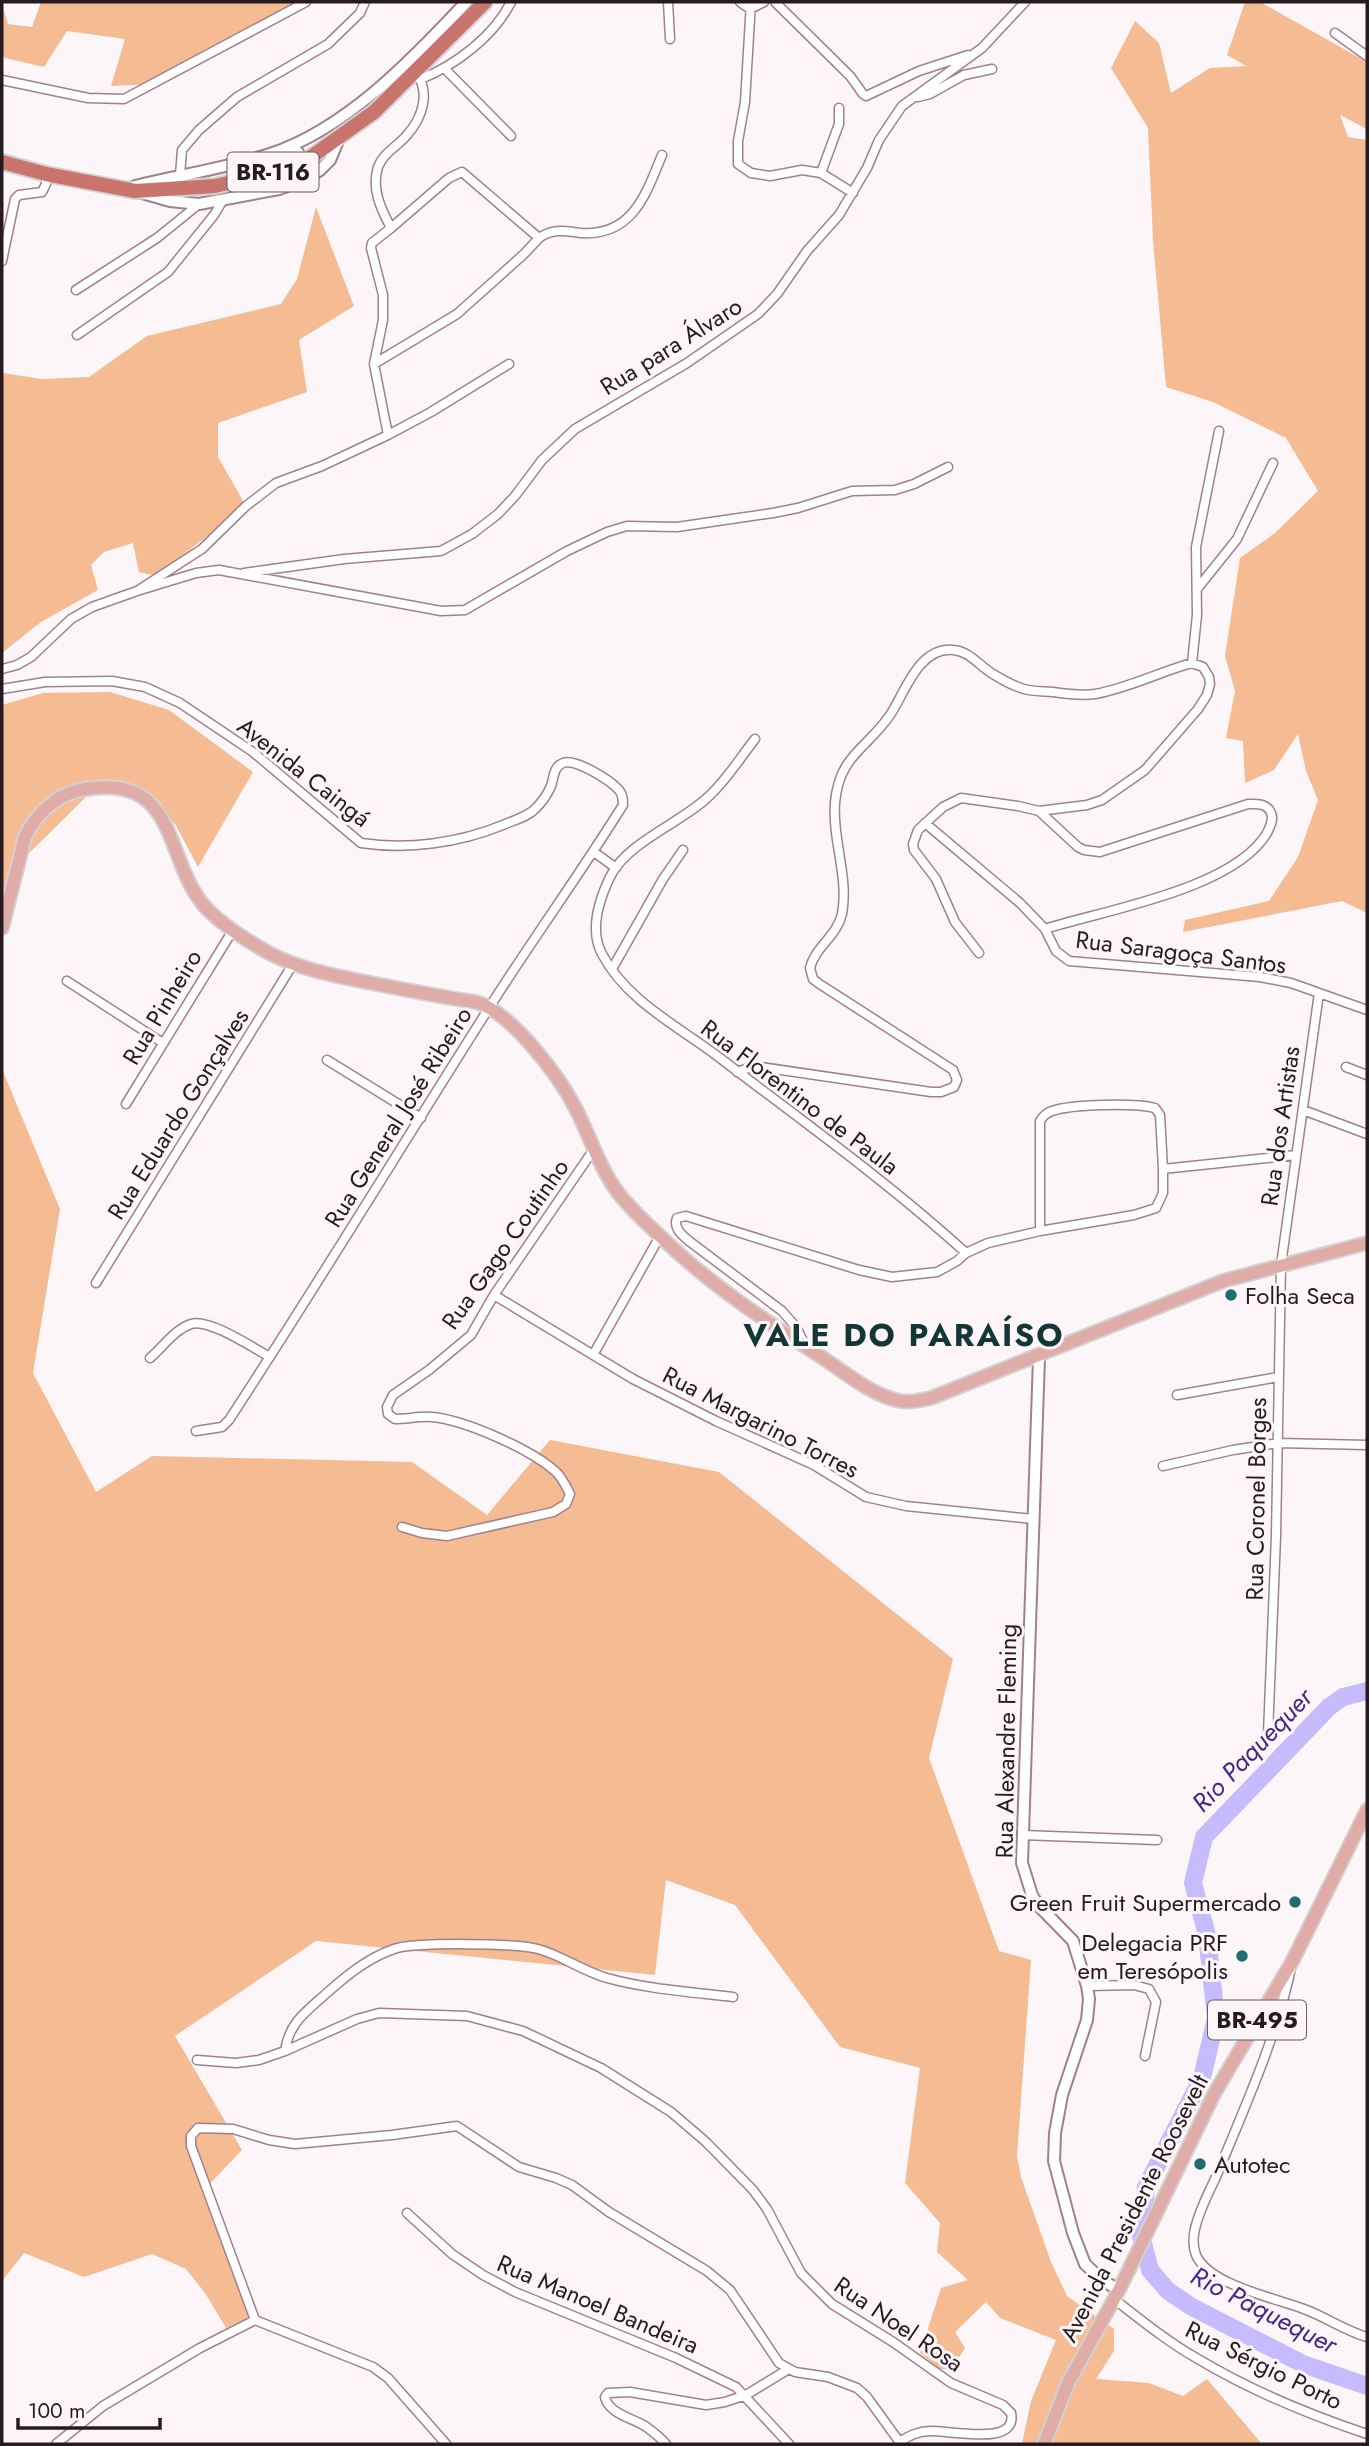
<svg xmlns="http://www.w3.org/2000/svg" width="1369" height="2446" viewBox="0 0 1369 2446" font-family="Jost,sans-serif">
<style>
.green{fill:#f5bb92}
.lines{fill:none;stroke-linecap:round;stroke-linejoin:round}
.river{stroke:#c6bbfd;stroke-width:18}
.street-casing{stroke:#a1808c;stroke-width:11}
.secondary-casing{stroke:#a1808c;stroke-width:14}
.primary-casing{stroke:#d4d1d2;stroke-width:16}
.highway-casing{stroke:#d4d1d2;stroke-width:18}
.street{stroke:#fff;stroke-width:8}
.secondary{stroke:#fff;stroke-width:10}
.primary{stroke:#dfaca8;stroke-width:12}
.highway{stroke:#c9756e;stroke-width:14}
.poi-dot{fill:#206c6f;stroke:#fdf6f8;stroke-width:2.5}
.labels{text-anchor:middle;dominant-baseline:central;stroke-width:6;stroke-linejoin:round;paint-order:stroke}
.shield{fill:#fdf6f8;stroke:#685d61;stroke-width:2}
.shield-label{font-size:23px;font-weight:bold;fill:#281b20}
.street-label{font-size:24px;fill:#281b20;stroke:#fdf6f8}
.poi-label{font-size:24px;fill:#281b20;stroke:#fdf6f8;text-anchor:start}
.water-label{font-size:26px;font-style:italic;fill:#442884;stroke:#fdf6f8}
.district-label{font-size:32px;font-weight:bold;letter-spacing:2px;fill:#133637;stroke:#fdf6f8}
</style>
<rect width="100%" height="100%" fill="#fdf6f8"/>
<path class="green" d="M41 2H300L156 84 111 86 125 39 67 31 44 67 5 58 2 55V5L8 24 32 27Z
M1245 2H1260L1367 62V129L1340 115 1348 137 1367 140V913L1342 901 1183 932 1185 920 1269 901 1298 857 1318 800 1306 771 1298 734 1274 770 1245 783 1243 741 1226 738 1235 691 1225 656 1240 558 1275 533 1318 491 1286 438 1213 402 1166 387 1153 240 1148 128 1111 68 1135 21 1159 43 1171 93 1210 68 1246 66 1227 55Z
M316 207 354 306 299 340 307 392 218 423V457L246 506 156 576 139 572 133 543 104 552 91 565 98 590 41 622 2 653V373L42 379 89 377 147 336 281 304 297 279Z
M110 692 169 710 253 772 198 867 175 824 156 806 130 792 89 794 13 869 2 919V705L43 693Z
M2 1069 60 1209 33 1373 96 1492 152 1456 412 1462 487 1515 550 1440 719 1472 953 1659 929 1758 999 1951 1031 1960 1017 2156 1021 2177 1051 2262 1067 2296 1114 2329V2351L1096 2379 1149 2383 1183 2396 1207 2379 1262 2444H1022L1031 2401 1056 2340 1000 2318 986 2302 955 2332 965 2348 952 2369H940L920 2353 941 2288 968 2280 937 2252 940 2223 905 2183 920 2068 840 2047 735 1905 666 1880 655 1975 316 1941 175 2036 242 2150 202 2192 252 2316 226 2328 205 2293 186 2269 152 2254 84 2277 24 2253 2 2281Z"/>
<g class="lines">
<path class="river" d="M1367 1691 1343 1697 1329 1707 1204 1837 1193 1883 1207 1935 1216 2018 1202 2078 1146 2187 1141 2236 1150 2270 1168 2291 1192 2307 1303 2364 1367 2386"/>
<g class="street-casing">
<path id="street" d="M668 2 670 39
M740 2 750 9 764 2
M751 2 745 102 738 141V164L751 173 770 176 802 170 821 173 853 193
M775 2 850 76 863 94 866 96 919 71 968 55
M1335 33 1367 56
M445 69 511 136
M415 72C431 91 423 117 407 135 398 146 383 153 378 167 371 189 381 209 391 228L372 243 371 248 383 295V320L374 364 388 435 431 412 509 364
M421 79C456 65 494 36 511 2
M2 80 88 98 124 99 306 2
M918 97 930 94 964 75 992 69
M821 173 839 124V108
M180 175 182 150 199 130 237 97 328 44 360 13 365 2
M391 228 449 178 462 172 539 238C553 228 565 231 581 233 633 236 646 194 662 155
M2 261 15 199 19 195 42 192 46 184V174
M76 290 157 238 199 204
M77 335 168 272 214 215 223 200
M374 364 457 314 524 254 539 238
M244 573 344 559 441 551 472 534 498 514 515 496 542 460 575 429 687 363 758 314 777 294 807 251 839 215 867 168 879 140 902 106 982 48 1025 2
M1197 589 1237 539 1273 463
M137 591 196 573 219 570 441 611 465 610 567 551 607 532 627 526 677 527 773 513 798 508 852 491 895 490 914 484 948 467
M1192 663 1197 615 1196 547 1219 431
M2 669 17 665 31 657 71 619 92 607 137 591 202 549 246 506 276 483 322 466 388 435
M2 689 45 682 112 681 145 687 180 703 253 752 361 843C408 850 459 843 503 825 514 820 528 817 536 808 542 802 548 793 551 786 554 778 553 767 563 763 575 758 610 780 619 790 623 795 623 800 623 805 580 874 532 940 489 1008 402 1145 318 1284 229 1420L222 1427 196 1431
M755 739C740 758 726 781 708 797 681 823 627 842 610 877 599 900 589 930 602 954 626 1000 676 1025 716 1055 800 1119 888 1182 966 1253
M925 823 1020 903 1045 929C1105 910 1234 889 1267 833 1270 827 1274 819 1271 813 1267 803 1257 804 1248 804L1100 852 1084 850 1078 847 1039 811
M594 852 616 868
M1045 929 1056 951 1069 961 1260 977 1291 983 1367 1010
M612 969 663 879 683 850
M67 981 163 1043
M327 1060 421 1118
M1346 1067 1367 1075
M737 1072 754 1066 931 1092H941L954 1087 957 1080 953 1070 818 983 813 979 810 968C815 947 837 936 842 914 849 877 832 840 835 803 839 755 867 749 890 715 905 693 918 647 953 650 970 651 979 666 993 674 1001 679 1012 685 1021 688 1031 692 1043 691 1053 692 1067 694 1081 696 1095 694 1129 688 1159 672 1192 663L1203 667 1209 677 1210 684 1207 695 1198 709 1145 770 1102 800 1087 805 1039 811 1018 806 961 798 943 807 918 830 913 844 914 850 936 879 955 922 979 953
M126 1104 233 930
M1303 1110 1367 1134
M1040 1231V1121C1043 1116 1046 1113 1052 1111 1072 1104 1135 1103 1155 1108L1160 1115 1163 1169
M96 1283 293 964
M494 1295 633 1379 716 1421 814 1465 866 1497 906 1506 1033 1519
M805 1345 796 1327 782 1311 689 1241C682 1235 673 1228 677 1218L686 1216 859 1270 892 1277 937 1272 957 1261 966 1253 988 1243 1040 1231 1134 1215 1156 1208 1163 1193V1169L1296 1155
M593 1355 660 1236
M150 1358C163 1347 174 1330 191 1324 209 1318 253 1348 270 1357
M1177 1395 1278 1377
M1163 1466 1233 1450 1278 1443 1367 1445
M402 1527 422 1533 447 1536 553 1512 566 1504 570 1494C566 1486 562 1477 555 1471 530 1449 465 1420 432 1417 420 1416 407 1419 395 1419L388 1414 387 1407 393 1395 429 1370 471 1335 494 1295 594 1149
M1268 1734 1276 1536 1281 1265 1319 993
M1022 1835 1157 1840
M1291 1968C1277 2035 1247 2102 1221 2165 1213 2186 1200 2206 1195 2229 1193 2237 1193 2247 1196 2255 1209 2285 1275 2298 1304 2309 1326 2317 1345 2331 1367 2337
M1087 1986 1134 1985 1149 1989 1156 2002 1145 2056
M285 2051C289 2022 307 2011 328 1992 347 1975 368 1958 394 1949 415 1942 515 1943 538 1949 561 1955 582 1971 607 1978 647 1989 691 1992 733 1997
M197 2060 236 2063 259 2060 285 2051 357 2019 379 2013 467 2016 523 2031 601 2068 671 2112 706 2142 753 2190 767 2209 801 2273 832 2304 893 2342 951 2383 1003 2405 1011 2413C1018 2446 955 2431 930 2431 918 2431 909 2436 899 2442
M407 2213 452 2254 483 2275 515 2292 676 2358 736 2387 789 2444
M1114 2299C1141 2320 1168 2342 1198 2359 1250 2390 1310 2415 1367 2434
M255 2320 191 2146V2136L198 2128 233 2129 269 2140 295 2144 392 2135 457 2126 519 2167 556 2178 572 2185 609 2212 707 2271 730 2290 779 2363 795 2372 828 2377 857 2388 867 2397 901 2444
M255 2320 373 2367 388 2378 446 2444
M56 2444 103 2406 200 2348 255 2320
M666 2444C660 2437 652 2431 645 2426 632 2418 608 2413 605 2397L608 2393 630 2392 706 2405 725 2402 746 2395 787 2370"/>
</g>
<g class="secondary-casing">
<path id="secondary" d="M291 146C303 155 306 165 304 180
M135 186C180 175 226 168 270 154 346 129 413 59 466 2
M142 193 170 201 199 204 279 189 304 180 320 170 330 160 340 136
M1039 1357 1022 1863 1032 1895 1038 1905 1073 1941 1087 1986 1089 1999 1087 2020 1062 2095 1055 2133 1054 2161 1073 2233 1085 2264 1102 2280 1119 2290"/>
</g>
<g class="primary-casing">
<path id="primary" d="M2 928 25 837C36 813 58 793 85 789 182 774 162 862 208 910 225 927 249 942 269 953 301 970 336 976 371 983 406 990 441 997 476 1002 512 1013 559 1076 576 1109 590 1137 600 1169 619 1194 631 1209 646 1223 660 1236 710 1285 767 1322 826 1360 848 1375 874 1396 900 1401 911 1403 921 1400 931 1398L1223 1281 1367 1243
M1044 2444 1068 2383 1119 2290 1214 2094 1293 1960 1367 1810"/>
</g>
<g class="highway-casing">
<path id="highway" d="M2 162 46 174 135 191 215 186 266 174 304 162 374 112 485 2"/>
</g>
<use href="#street" class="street"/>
<use href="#secondary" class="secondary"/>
<use href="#primary" class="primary"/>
<use href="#highway" class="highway"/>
</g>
<g class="poi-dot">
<circle cx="1231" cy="1295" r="7"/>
<circle cx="1295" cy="1902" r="7"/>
<circle cx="1242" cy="1956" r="7"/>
<circle cx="1200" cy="2164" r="7"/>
</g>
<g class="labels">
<g class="shield">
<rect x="227.5" y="152.5" width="91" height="39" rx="5"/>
<rect x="1208" y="2000.5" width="98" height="39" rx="5"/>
</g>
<g class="shield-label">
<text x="273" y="172">BR-116</text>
<text x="1257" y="2020">BR-495</text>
</g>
<g class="street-label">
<text transform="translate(671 346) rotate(-32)">Rua para Álvaro</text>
<text transform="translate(304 772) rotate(38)">Avenida Caingá</text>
<text transform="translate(1181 952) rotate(7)">Rua Saragoça Santos</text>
<text transform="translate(162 1007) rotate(-59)">Rua Pinheiro</text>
<text transform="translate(800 1097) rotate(37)">Rua Florentino de Paula</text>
<text transform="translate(178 1114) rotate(-58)">Rua Eduardo Gonçalves</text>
<text transform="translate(398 1117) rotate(-58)">Rua General José Ribeiro</text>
<text transform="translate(1280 1126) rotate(-82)">Rua dos Artistas</text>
<text transform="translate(505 1244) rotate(-55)">Rua Gago Coutinho</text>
<text transform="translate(761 1422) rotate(27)">Rua Margarino Torres</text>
<text transform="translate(1256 1499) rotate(-89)">Rua Coronel Borges</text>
<text transform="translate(1006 1741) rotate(-89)">Rua Alexandre Fleming</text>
<text transform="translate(1134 2208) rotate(-63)">Avenida Presidente Roosevelt</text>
<text transform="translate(598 2304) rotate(23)">Rua Manoel Bandeira</text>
<text transform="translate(899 2324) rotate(34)">Rua Noel Rosa</text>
<text transform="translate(1264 2365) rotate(26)">Rua Sérgio Porto</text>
</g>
<g class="poi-label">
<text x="1245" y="1295">Folha Seca</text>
<text x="1281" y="1902" text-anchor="end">Green Fruit Supermercado</text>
<text x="1228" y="1942" text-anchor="end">Delegacia PRF<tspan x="1228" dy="28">em Teresópolis</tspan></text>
<text x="1214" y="2164">Autotec</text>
</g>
<g class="water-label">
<text transform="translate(1252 1750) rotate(-46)">Rio Paquequer</text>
<text transform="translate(1264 2310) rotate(27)">Rio Paquequer</text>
</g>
<g class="district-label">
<text x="904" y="1335">VALE DO PARAÍSO</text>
</g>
</g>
<rect width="1369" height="2446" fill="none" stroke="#281b20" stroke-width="7"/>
<path d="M18 2418v10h142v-10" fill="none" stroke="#281b20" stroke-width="3.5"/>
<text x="28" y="2418" font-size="21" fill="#281b20" stroke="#fdf6f8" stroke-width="5" paint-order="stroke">100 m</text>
</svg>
